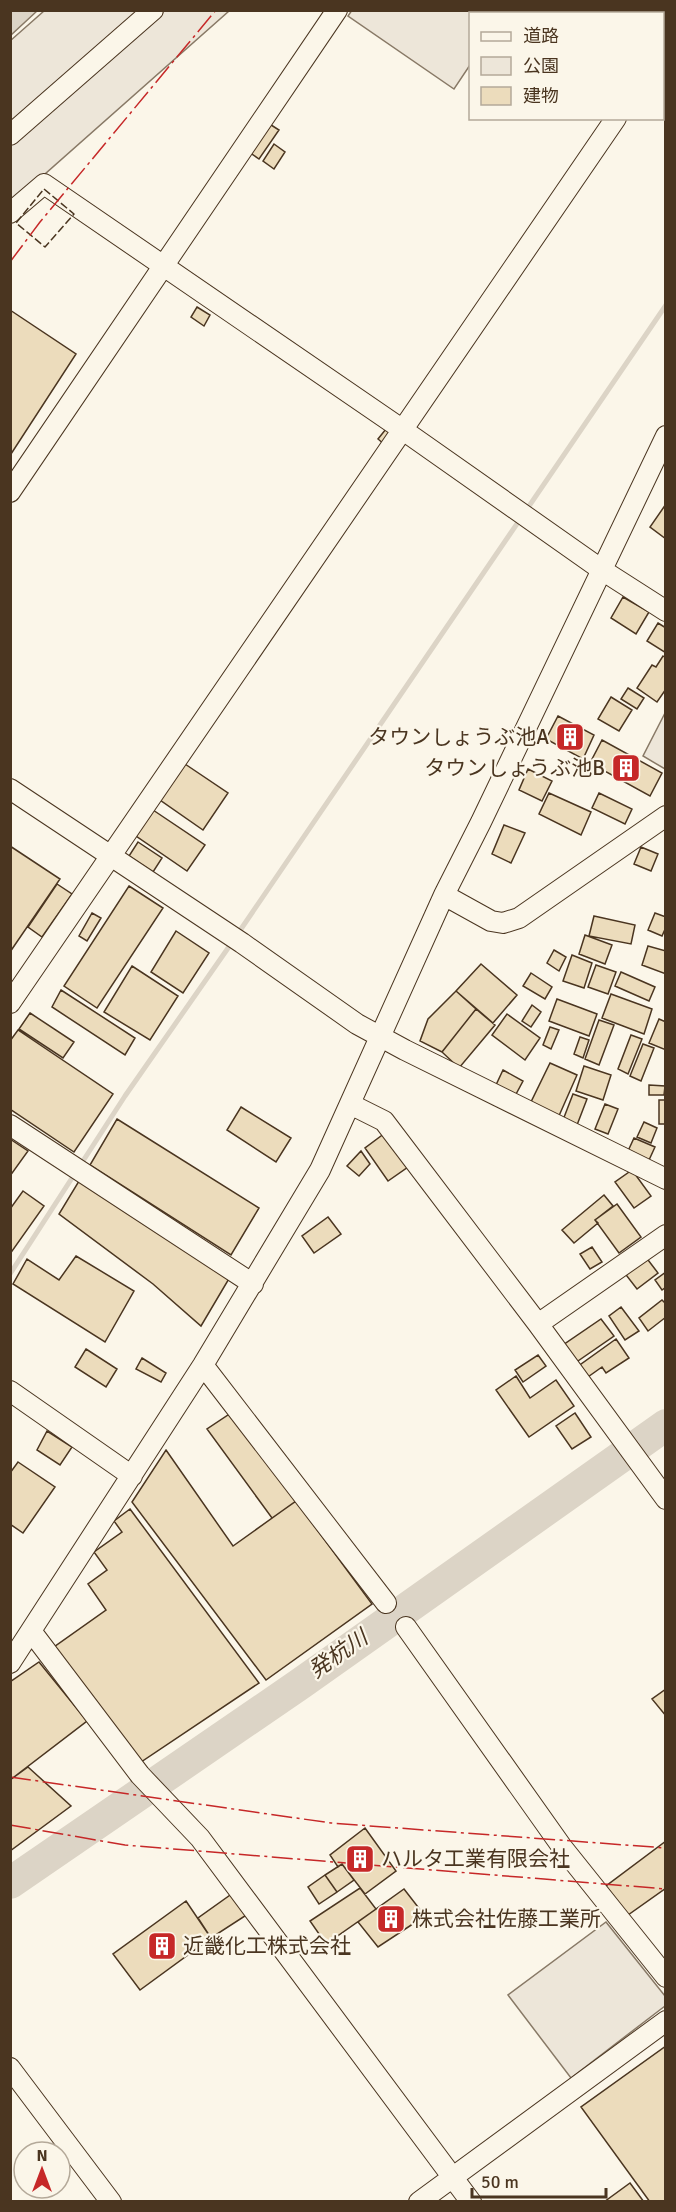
<svg xmlns="http://www.w3.org/2000/svg" width="676" height="2212" viewBox="0 0 676 2212" font-family="Signika,'Noto Sans JP',sans-serif">
<style>
.green{fill:#ede6d9;stroke:#887966;stroke-width:1.5}
.water{fill:#dcd4c6;stroke:#887966;stroke-width:1.5}
.lines{fill:none;stroke-linecap:round;stroke-linejoin:round}
.stream{stroke:#dcd4c6;stroke-width:5}
.river{stroke:#dcd4c6;stroke-width:32}
.building{fill:#ecdcbc;stroke:#4a3520;stroke-width:1.5}
.minor-casing{stroke:#4a3520;stroke-width:22}
.minor{stroke:#fbf6e9;stroke-width:20}
.fence{stroke:#4a3520;stroke-width:1.5;stroke-dasharray:8 3;stroke-linecap:butt}
.power{stroke:#c62828;stroke-width:1.5;stroke-dasharray:21 4.5 3 4.5;stroke-linecap:butt}
.labels{text-anchor:middle;dominant-baseline:central;stroke-width:4.5;stroke-linejoin:round;paint-order:stroke}
.poi-label{font-size:21px;fill:#4a3520;stroke:#fbf6e9;text-anchor:start}
.water-label{font-size:22px;font-style:italic;fill:#4a3520;stroke:#fbf6e9}
</style>
<rect width="100%" height="100%" fill="#fbf6e9"/>
<path class="green" d="M352 10H506V11L504 13 470 14V65L454 89 348 16Z
M44 11H229L11 204 10 41Z
M665 713V769L643 756Z
M606 1922 665 1996V2006L571 2078 508 1995Z"/>
<path class="water" d="M11 10H37V11L11 35Z"/>
<g class="lines">
<path class="stream" d="M10 1274 125 1096 226 951 666 305"/>
<path class="river" d="M10 1883 300 1684 666 1425"/>
</g>
<path class="building" d="M268 123 279 130 259 159 249 152Z
M274 144 285 152 274 169 263 161Z
M197 307 210 315 204 326 191 317Z
M10 310 76 354 11 454 10 453Z
M386 429 393 434 385 445 378 439Z
M666 504V539L650 527Z
M623 597 649 612 636 634 611 618Z
M658 623 666 628V653L647 641Z
M663 656 666 658V689L657 702 637 688 652 665 656 667Z
M628 688 644 698 637 709 621 699Z
M611 697 632 710 619 731 598 719Z
M558 716 594 735 583 759 546 739Z
M602 740 662 773 650 796 590 763Z
M185 764 228 793 203 830 160 800Z
M528 769 552 781 542 801 519 790Z
M549 793 591 812 581 835 539 814Z
M599 793 632 809 625 824 592 808Z
M153 810 205 845 187 871 136 836Z
M504 825 525 833 511 863 492 854Z
M138 842 162 858 153 872 129 856Z
M10 846 60 879 10 952Z
M641 847 658 854 651 871 634 864Z
M57 884 72 894 42 937 28 927Z
M129 886 163 908 97 1008 64 986Z
M92 913 101 918 87 941 79 936Z
M655 913 666 917V927L662 936 648 930Z
M594 916 635 925 631 944 589 936Z
M176 931 209 953 183 993 151 972Z
M585 935 612 945 605 964 579 954Z
M648 946 666 951V974L642 965Z
M554 950 566 957 559 971 547 963Z
M572 955 592 963 584 988 563 981Z
M481 964 517 995 493 1023 456 991Z
M596 965 616 972 608 994 588 987Z
M132 966 178 996 150 1040 104 1012Z
M621 972 655 987 649 1001 615 986Z
M531 973 552 987 545 999 523 986Z
M61 990 135 1038 125 1055 52 1007Z
M456 991 476 1009 442 1052 420 1041 428 1019Z
M611 994 652 1009 644 1034 602 1018Z
M557 999 597 1014 589 1036 549 1021Z
M532 1005 541 1012 531 1027 522 1021Z
M476 1009 495 1025 459 1068 442 1052Z
M30 1013 74 1042 63 1058 19 1029Z
M507 1014 540 1038 525 1060 492 1035Z
M659 1019 666 1022V1050L649 1043Z
M599 1020 614 1025 599 1065 585 1059Z
M550 1027 559 1030 551 1049 543 1045Z
M18 1030 113 1094 74 1152 10 1109V1041Z
M631 1035 642 1039 628 1074 618 1069Z
M580 1037 589 1040 583 1058 574 1054Z
M643 1044 654 1048 641 1081 630 1076Z
M550 1063 577 1075 558 1118 530 1104Z
M584 1066 611 1075 603 1100 576 1091Z
M503 1070 523 1081 515 1096 496 1085Z
M649 1085 665 1086 664 1095H649Z
M573 1094 587 1099 577 1125 563 1120Z
M659 1100H666V1124H659Z
M605 1104 618 1109 608 1134 595 1129Z
M241 1107 291 1138 276 1162 227 1130Z
M117 1119 259 1208 231 1255 90 1165Z
M644 1122 657 1128 651 1143 637 1137Z
M385 1133 408 1167 388 1181 365 1148Z
M634 1138 655 1147 649 1160 628 1151Z
M10 1139 28 1151 10 1176Z
M361 1151 370 1164 359 1176 347 1166Z
M632 1170 651 1196 634 1208 615 1182Z
M79 1181 230 1277 201 1326 153 1284 59 1214Z
M23 1191 44 1206 10 1254V1209Z
M604 1195 613 1206 595 1220 598 1223 574 1243 562 1230Z
M617 1204 641 1237 619 1253 595 1220Z
M328 1217 341 1234 314 1253 302 1236Z
M592 1247 602 1262 590 1269 580 1254Z
M76 1256 134 1291 105 1342 13 1284 27 1259 59 1280Z
M645 1256 658 1273 637 1289 623 1271Z
M666 1272V1287L662 1290 655 1280Z
M662 1300 666 1304V1317L648 1331 639 1318Z
M621 1307 639 1331 625 1340 609 1316Z
M601 1319 614 1336 575 1363 563 1345Z
M616 1339 629 1358 606 1373 602 1367 585 1379 577 1367Z
M86 1349 117 1369 106 1387 75 1367Z
M538 1355 546 1366 523 1382 515 1370Z
M142 1358 166 1373 161 1382 136 1369Z
M516 1376 530 1398 556 1380 574 1406 529 1437 496 1390Z
M231 1413 296 1501 272 1518 207 1429Z
M575 1413 591 1437 572 1449 556 1426Z
M47 1431 72 1447 60 1465 37 1450Z
M166 1450 233 1546 296 1501 372 1604 266 1680 132 1502Z
M18 1462 55 1487 23 1533 10 1524V1473Z
M130 1509 259 1683 141 1762 54 1647 106 1610 88 1584 107 1570 94 1552 122 1532 114 1521Z
M39 1662 87 1721 10 1780V1682Z
M666 1689V1716L652 1699Z
M28 1767 71 1806 10 1851V1780Z
M365 1828 396 1871 365 1894 342 1864 338 1867 330 1855Z
M666 1841V1888L628 1915 606 1886Z
M342 1864 354 1880 337 1892 325 1875Z
M325 1875 337 1892 319 1904 308 1887Z
M360 1888 376 1909 326 1944 310 1921Z
M404 1889 425 1916 378 1947 358 1922Z
M233 1893 248 1914 211 1938 198 1918Z
M186 1901 211 1938 140 1990 113 1954Z
M666 2046V2202H650L581 2107Z
M630 2183 644 2202H604Z"/>
<g class="lines">
<g class="minor-casing">
<path id="minor" d="M662 50 666 46
M10 135 153 10
M10 213 44 184 403 430 602 570 666 611
M10 492 337 10
M10 789 242 943 357 1024 405 1050 666 1179
M444 895 491 921 503 923 519 918 666 816
M10 1003 616 118
M350 1104 384 1121 538 1324 666 1499
M10 1125 253 1284
M538 1324 666 1235
M203 1365 386 1603
M10 1391 132 1476
M406 1627 562 1847 666 1977
M31 1631 140 1775 200 1838 471 2202
M10 1663 203 1365 320 1170 444 895 481 822 666 436
M10 2068 111 2202
M419 2202 666 2021"/>
</g>
<use href="#minor" class="minor"/>
<path class="fence" d="M44 189 74 214 45 247 16 223Z"/>
<path class="power" d="M10 262 40 222 216 10
M10 1777 331 1823 666 1848
M10 1825 125 1845 666 1889"/>
</g>
<defs>
<g id="building-square" transform="scale(1.5)"><rect x="-9" y="-9" width="18" height="18" rx="4" fill="#c62828" stroke="#fbf6e9"/><path d="M-4-6H4V6H1V3H-1V6H-4ZM-2.5-4.3h1.7v1.8h-1.7ZM.8-4.3h1.7v1.8H.8ZM-2.5-1h1.7V.8h-1.7ZM.8-1h1.7V.8H.8Z" fill="#fff"/></g>
</defs>
<g fill-rule="evenodd">
<use href="#building-square" x="570" y="737"/>
<use href="#building-square" x="626" y="768"/>
<use href="#building-square" x="360" y="1859"/>
<use href="#building-square" x="391" y="1919"/>
<use href="#building-square" x="162" y="1946"/>
</g>
<g class="labels">
<g class="poi-label">
<text x="549" y="737" text-anchor="end">タウンしょうぶ池A</text>
<text x="605" y="768" text-anchor="end">タウンしょうぶ池B</text>
<text x="381" y="1859">ハルタ工業有限会社</text>
<text x="412" y="1919">株式会社佐藤工業所</text>
<text x="183" y="1946">近畿化工株式会社</text>
</g>
<g class="water-label">
<text transform="translate(338 1654) rotate(-35)">発杭川</text>
</g>
</g>
<rect width="676" height="2212" fill="none" stroke="#4a3520" stroke-width="24"/>
<rect x="469" y="12" width="195" height="108" fill="#fbf6e9" stroke="#b4a999" stroke-width="1.5"/>
<rect x="481" y="32" width="30" height="9" fill="#fbf6e9" stroke="#b4a999" stroke-width="1.5"/>
<text x="523" y="42" font-size="18" fill="#4a3520">道路</text>
<rect x="481" y="57" width="30" height="18" fill="#ede6d9" stroke="#b4a999" stroke-width="1.5"/>
<text x="523" y="72" font-size="18" fill="#4a3520">公園</text>
<rect x="481" y="87" width="30" height="18" fill="#ecdcbc" stroke="#b4a999" stroke-width="1.5"/>
<text x="523" y="102" font-size="18" fill="#4a3520">建物</text>
<g transform="translate(42 2170)"><circle r="28" fill="#fbf6e9" stroke="#b4a999" stroke-width="1.5"/>
<path d="M0-4.5L10 22L0 15L-10 22Z" fill="#c62828"/>
<text y="-9" font-size="16" font-weight="bold" text-anchor="middle" fill="#4a3520">N</text>
</g>
<path d="M472 2188v9h134v-9" fill="none" stroke="#4a3520" stroke-width="3"/>
<text x="481" y="2188" font-size="18" fill="#4a3520" stroke="#fbf6e9" stroke-width="4.5" paint-order="stroke">50 m</text>
</svg>
